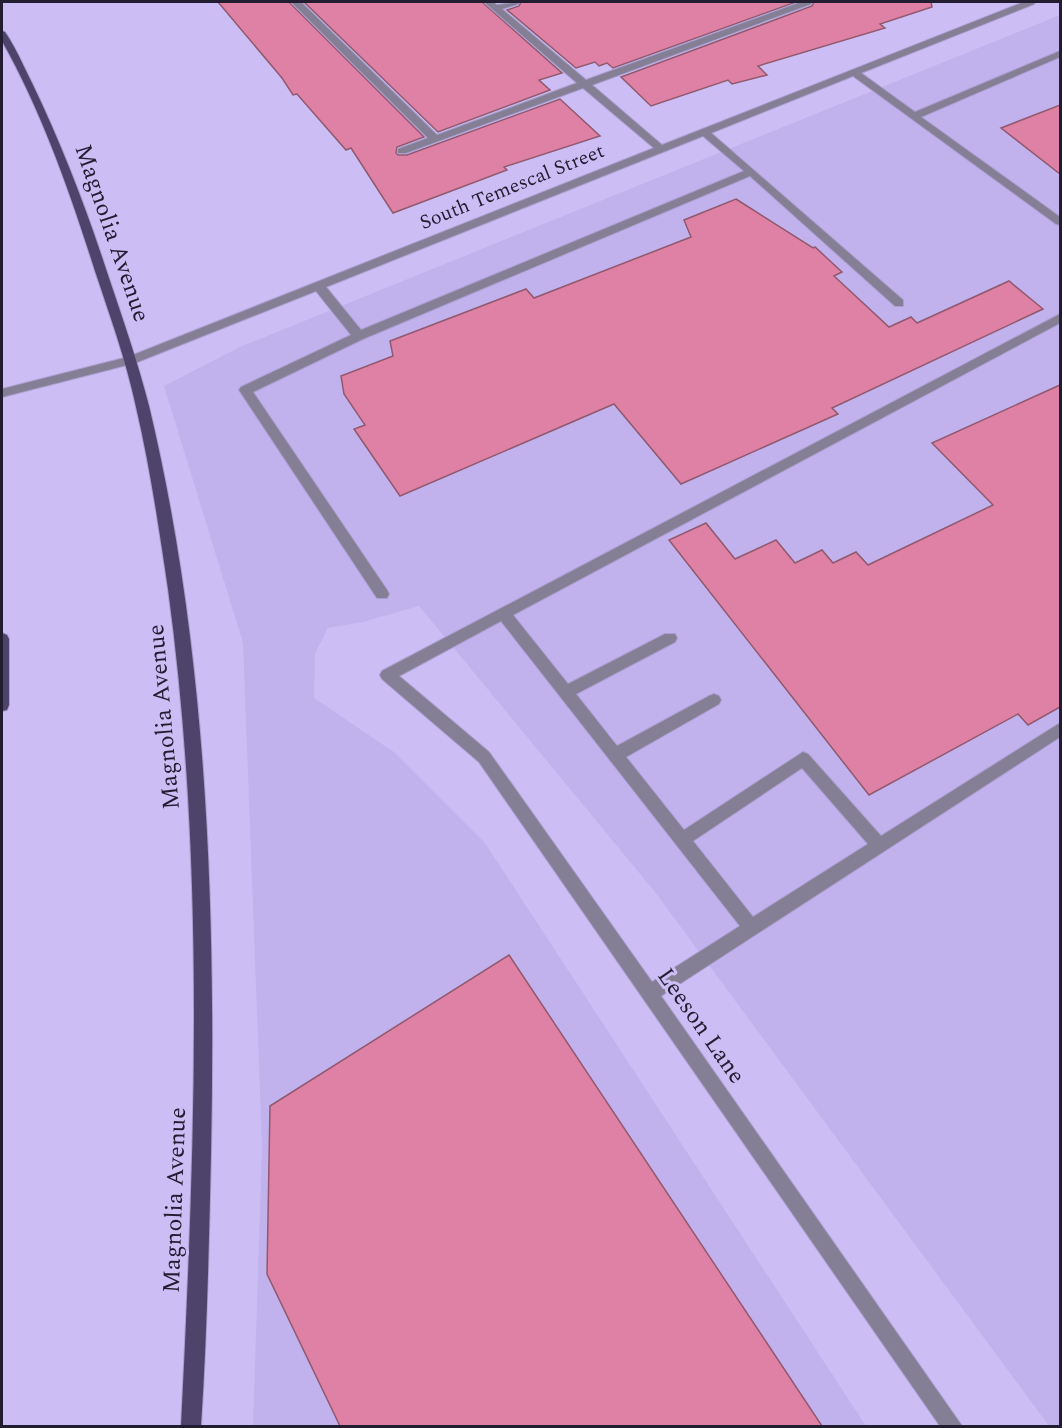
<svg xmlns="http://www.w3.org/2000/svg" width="1062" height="1428" viewBox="0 0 1062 1428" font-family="Spectral,serif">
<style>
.built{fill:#c1b2ee}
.building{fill:#df81a5;stroke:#90596e;stroke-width:1.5}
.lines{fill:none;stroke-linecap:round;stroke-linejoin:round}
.minor-casing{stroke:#aa9ece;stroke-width:2}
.major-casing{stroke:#aa9ece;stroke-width:2}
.minor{fill:#857f96;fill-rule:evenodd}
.major{fill:#4e446b;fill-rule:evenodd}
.labels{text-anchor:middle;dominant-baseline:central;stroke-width:6;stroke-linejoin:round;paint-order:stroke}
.far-street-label{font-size:20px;fill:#231d32;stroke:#ccbef5}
.street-label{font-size:24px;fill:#231d32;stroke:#ccbef5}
</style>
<rect width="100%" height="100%" fill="#ccbef5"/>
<path class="built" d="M1060 15V1426H1049L655 892 419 606 363 622 328 628 315 654 314 698 394 752 485 843 866 1426H253L262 1146 243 643 164 386 242 346Z"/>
<path class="building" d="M218 2H289L424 137 397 147 396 153 398 155H407L560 99 600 136 504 167 507 170 393 213 351 148 346 150 297 94 293 95 282 78Z
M304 2H482L562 73 539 80 550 90 438 132Z
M521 2H796L613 68 607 63 599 66 595 62 576 68 507 10 519 6Z
M814 2H931L932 7 880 24 885 28 758 66 767 75 732 84 728 80 651 106 621 77 812 6Z
M1060 105V174L1001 128Z
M736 199 813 248 815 247 842 272 834 276 889 327 911 317 917 323 1009 281 1043 309 832 408 838 414 681 484 614 404 400 496 354 429 365 425 344 394 341 376 393 356 390 341 526 289 534 298 691 237 684 220Z
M1060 385V707L1028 725 1018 714 869 795 669 540 706 523 735 559 776 540 795 563 822 550 833 563 856 552 868 565 993 505 932 443Z
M509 955 822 1426H340L267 1274 270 1106Z"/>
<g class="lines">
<g class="minor-casing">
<path id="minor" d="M291 2H301L437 135 577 83 484 2H493L497 5 519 2 518 4 502 9 586 80 801 2H812L811 4 592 85 662 145 1024 2H1035L1034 4 861 73 915 112 1060 51V57L921 117 1060 217V225L1056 224 853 76 711 133 903 300V306H895L750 176 363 339 253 392 387 590 389 594 387 598H377L239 390 241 387 351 335 316 291 135 363 2 397V389L128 357 654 148 583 88 406 153H398V149L428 138ZM703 136 744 171 361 330 326 287Z
M1060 314V323L513 615 568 684 665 634H675L677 638 675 642 576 694 617 746 709 696 714 694 719 696 721 700 719 704 626 757 684 830 803 752 808 754 881 836 1060 723V737L661 996 962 1426H940L479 762 382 679 380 675 382 671ZM501 621 740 926 652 982 489 752 399 676ZM802 768 868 844 753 917 693 841Z"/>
</g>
<g class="major-casing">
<path id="major" d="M2 31 5 32C16 48 23 65 32 83 61 143 85 205 106 269 121 314 137 359 149 406 207 648 216 906 211 1154 209 1245 207 1336 201 1426H181C195 1147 206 867 168 589 159 528 150 467 136 407 126 360 110 316 95 271 70 192 42 112 2 41Z
M2 633 7 635 9 639V705L7 710 2 711Z"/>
</g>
<use href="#minor" class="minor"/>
<use href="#major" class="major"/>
</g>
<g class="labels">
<g class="far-street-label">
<text transform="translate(512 187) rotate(-22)">South Temescal Street</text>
</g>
<g class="street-label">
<text transform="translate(112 233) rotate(71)">Magnolia Avenue</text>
<text transform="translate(164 717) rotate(-95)">Magnolia Avenue</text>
<text transform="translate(701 1026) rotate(55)">Leeson Lane</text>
<text transform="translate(175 1200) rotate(-88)">Magnolia Avenue</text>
</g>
</g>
<rect width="1062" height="1428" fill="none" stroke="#231d32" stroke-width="6"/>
</svg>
